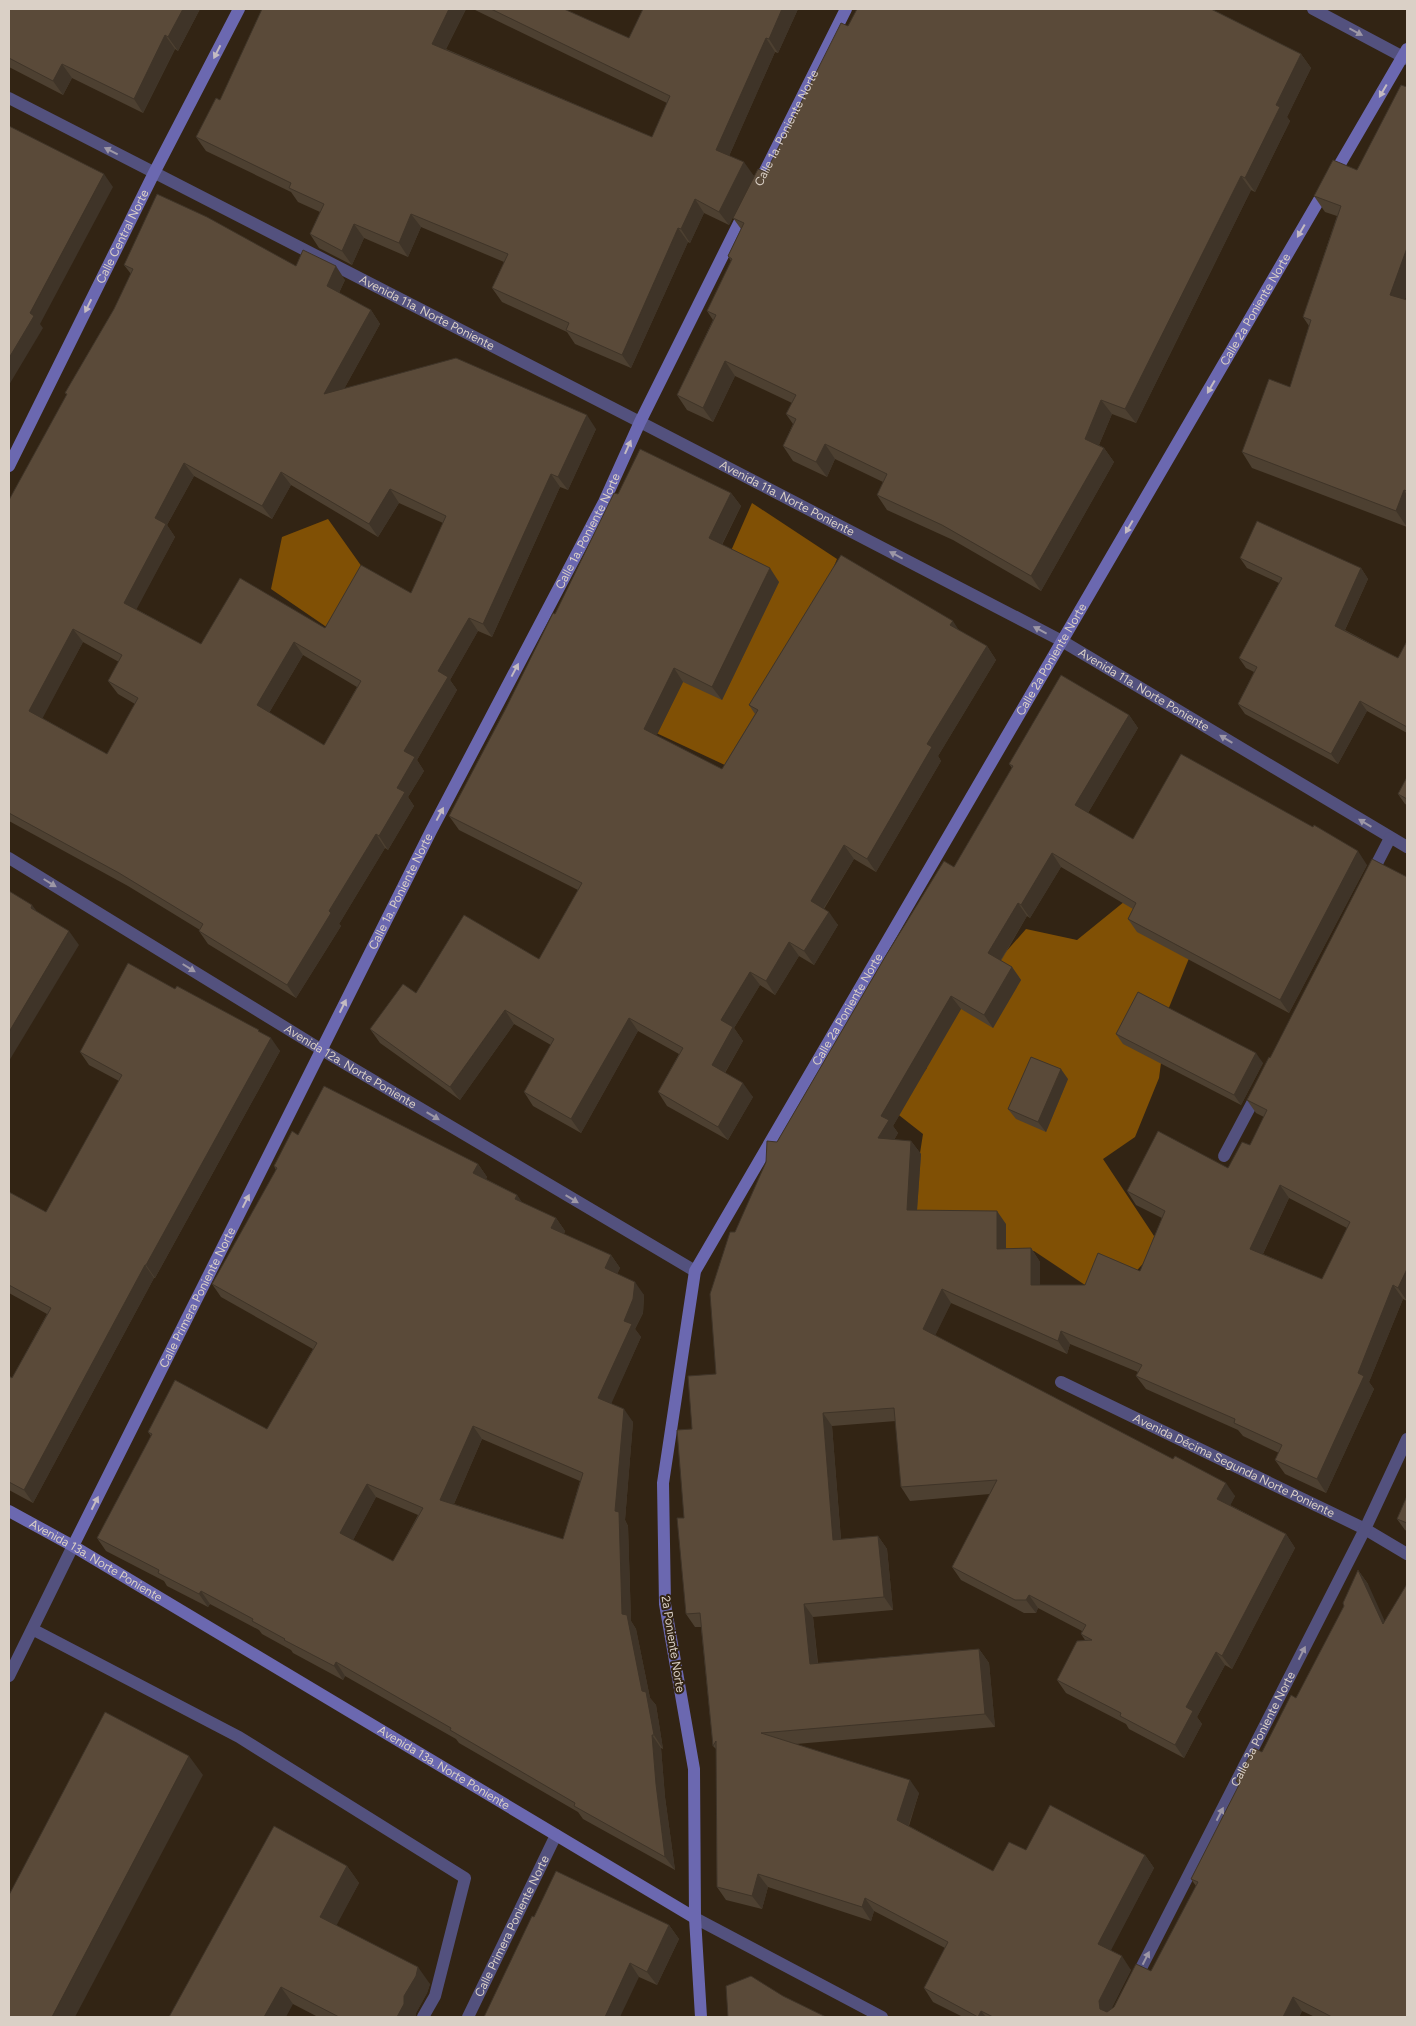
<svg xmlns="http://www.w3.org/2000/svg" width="1416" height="2026" viewBox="0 0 1416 2026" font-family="Figtree,sans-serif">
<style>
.forest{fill:#805005}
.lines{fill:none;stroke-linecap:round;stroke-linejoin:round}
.lane{stroke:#53517e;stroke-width:12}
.street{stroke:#53517e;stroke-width:12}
.secondary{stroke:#6b68b0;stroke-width:12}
.wall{fill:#4d4031;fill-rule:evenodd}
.shaded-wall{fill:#3f3428}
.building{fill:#5a4a39;stroke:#3f3428;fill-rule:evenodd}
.oneway{fill:#9d97a6}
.oneway2{fill:#c4bbc2}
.labels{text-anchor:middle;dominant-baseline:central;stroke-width:4;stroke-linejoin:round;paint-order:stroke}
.street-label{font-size:12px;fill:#dad0c6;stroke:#322414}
</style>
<rect width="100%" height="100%" fill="#322414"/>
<path class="forest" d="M752 503 837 559 796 659 742 773 652 731Z
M328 519 389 605 360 623 325 626 271 589 282 537Z
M1130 897 1194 946 1168 1010 1159 1078 1135 1137 1103 1159 1160 1245 1109 1301 1034 1251 897 1237 915 1185 923 1134 895 1112 927 1068 887 1005 997 962 1026 929 1077 940Z"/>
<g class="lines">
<path class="lane" d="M32 1629 239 1737 465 1878 435 1996 423 2017
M9 1676 73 1546"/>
<g class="street">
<path d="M1313 9 1407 59"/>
<path id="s1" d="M9 98 640 422 1062 641 1407 847"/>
<path id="s2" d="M9 858 322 1050 695 1271"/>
<path d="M1370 877 1390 838"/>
<path d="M1224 1156 1258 1092"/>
<path id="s3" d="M1061 1382 1365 1529 1407 1554"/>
<path d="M695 1918 882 2017"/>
<path id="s4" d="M1134 1982 1365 1529 1407 1439"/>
<path id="s5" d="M468 2017 556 1835"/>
</g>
<g class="secondary">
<path id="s6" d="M757 187 846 9"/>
<path id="s7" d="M9 466 154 173 239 9"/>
<path id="s8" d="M9 1511 73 1546 695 1918"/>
<path id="s9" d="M73 1546 431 831 604 502 640 422 745 211"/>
<path id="s10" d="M701 2017 695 1918 694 1769 665 1604 663 1483 695 1271 1407 49"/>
</g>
</g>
<path class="wall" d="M9 9H200L178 51 175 49 143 113 72 78 63 95 9 67Z
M466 9 446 49 652 137 667 103 473 9H564L629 38 643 9H798L778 53 775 52 729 156 754 176 729 225 704 213 690 243 688 242 631 368 575 344 567 332 502 302 492 288 504 262 421 227 408 257 364 238 352 265 319 248 310 234 320 212 298 202 291 192 206 151 196 137 220 100Z
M1217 12 1301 54 1311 68 1287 117 1290 121 1255 192 1251 190 1136 423 1112 414 1099 445 1104 448 1114 462 1041 591 953 540 887 510 877 495 883 482 835 459 827 477 793 461 783 446 793 424 786 414 792 403 735 376 713 422 687 410 677 395 713 320 707 311 731 261 728 256 741 229 733 218 766 172 848 26Z
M1407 87V294L1405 299 1407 300V527L1252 468 1242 452 1290 387 1309 326 1303 317 1337 216 1325 212 1314 196 1357 170Z
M124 265 296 266 345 280 339 293 371 310 380 324 344 389 596 429 568 490 560 487 492 637 478 631 450 680 457 690 417 760 424 771 408 797 414 806 388 850 385 848 339 924 341 926 296 998 208 944 199 931 200 930 128 886 9 821V500L67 395 65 393 114 309 131 274ZM194 476 272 519 291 485 378 537 399 503 443 523 411 593 325 628 201 644 136 609 175 537 167 525ZM83 642 119 662 108 681 118 694 135 704 107 754 42 718ZM303 655 357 687 324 745 269 713Z
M731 493 741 506 722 545 779 582 722 700 683 682 656 736 722 769 755 714 749 705 958 630 987 646 996 660 938 756 941 761 876 872 854 859 824 909 838 925 814 965 799 956 775 995 760 985 734 1028 743 1041 725 1073 753 1097 728 1140 667 1106 658 1092 679 1054 638 1031 581 1133 533 1106 524 1092 551 1045 514 1024 460 1100 380 1043 370 1029 416 993 539 959 578 890 459 830 449 816 618 494Z
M1240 558 1361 568 1368 579 1345 630 1398 658 1407 641V733L1367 711 1338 764 1245 714 1238 704 1254 672 1246 668 1239 658 1279 583 1247 568Z
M1129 715 1138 728 1088 813 1133 839 1367 865 1289 1013 1137 932 1128 919 1133 909 1061 867 1030 918 1027 916 1001 961 1012 967 1021 980 993 1028 961 1009 893 1126 898 1133 894 1140 911 1141 921 1154 917 1210 1006 1224V1248H1031L1040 1262V1285H1085L1140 1271 1162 1218 1136 1205 1127 1191 1228 1168 1250 1145 1264 1117 1256 1113 1247 1100 1270 1058 1407 877V1301L1403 1299 1369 1382 1374 1389 1326 1493 1285 1474 1275 1460 1279 1453 1243 1436 1238 1430 1146 1389 1136 1376 1138 1372 1070 1344 1067 1354 951 1303 935 1335 1235 1496 1230 1505 1286 1534 1295 1548 1232 1669 1225 1665 1197 1717 1202 1724 1184 1758 1129 1729 1126 1724 1066 1693 1057 1680 1085 1640 1081 1634 1082 1631 1038 1608 1036 1613H1024L961 1580 952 1567 990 1494 910 1501 901 1487 896 1421 832 1426 841 1539 878 1536 887 1549 893 1610 813 1617 818 1663 979 1649 989 1663 995 1727 796 1744 919 1793 909 1826 993 1871 1026 1850 1145 1855 1154 1868 1110 1951 1131 1970 1111 2009 1114 2007 1151 1971 1196 1886 1191 1879 1239 1785 1236 1781 1262 1752 1296 1698 1344 1606 1358 1570 1368 1584 1407 2017H1315L1302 2011 1299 2017H963L933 2002 924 1988 945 1948 874 1911 871 1921 768 1887 762 1909 726 1900 717 1887 716 1749 713 1746 701 1627H695L686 1614 684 1518 692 1429 716 1374 735 1232 777 1142 954 867 1012 768 1009 764ZM1289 1198 1347 1228 1322 1279 1263 1254Z
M1407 777V805L1405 804 1398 794Z
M175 989 261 1033 280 1051 155 1278H154L33 1503 9 1490V1376L12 1378 47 1314 9 1293V1192L46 1212 119 1081 89 1065 80 1052Z
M1116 1034 1263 1063 1241 1105 1123 1044Z
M1068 1079 1046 1132 1016 1119 1008 1109Z
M298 1135 478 1164 487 1177 486 1179 517 1195 522 1203 556 1218 565 1231 564 1234 611 1255 620 1268 617 1274 644 1295 643 1313 635 1329 641 1337 611 1403 633 1422 625 1520 628 1526 631 1621 636 1629 650 1698 656 1705 663 1749 661 1748 665 1797 675 1870 583 1819 578 1812 459 1743 456 1739 345 1676 343 1680 293 1653 291 1650 262 1634 259 1630 210 1604 208 1607 167 1586 164 1581 106 1551 97 1538 151 1436 148 1432 267 1429 313 1349 221 1297 212 1284 276 1170 274 1166ZM482 1439 580 1481 563 1539 454 1504ZM376 1497 418 1515 393 1561 353 1540Z
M1407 1496V1531L1405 1530 1397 1519Z
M347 1866 359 1883 336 1925 430 1984 427 1993 416 2013V2017H318L293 2004 169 2017Z
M534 1917 669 1925 679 1939 657 1985 639 1977Z"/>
<path class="shaded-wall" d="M183 9H200L178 51 168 37Z
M449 9H466L442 57 432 44Z
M782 9H798L778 53 769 39Z
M165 35 175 49 143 113 134 99Z
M766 38 775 52 726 163 716 150Z
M1301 54 1311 68 1287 117 1290 121 1255 192 1245 178 1276 105Z
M62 64 72 78 63 95 53 81Z
M744 162 754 176 729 225 719 212Z
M104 174 113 187 40 324 43 328 9 385V358L30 313Z
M1241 176 1251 190 1136 423 1125 409Z
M695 199 704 213 690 243 681 229Z
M411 214 421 227 408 257 399 243Z
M354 224 364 238 352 265 342 251Z
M678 228 688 242 631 368 622 355Z
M1407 248V294L1401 310 1390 295Z
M336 266 345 280 336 299 327 286Z
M371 310 380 324 334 407 324 394Z
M725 361 735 376 713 422 703 408Z
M1101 400 1112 414 1095 454 1085 439Z
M587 415 596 429 568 490 558 477Z
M825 444 835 459 827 477 816 462Z
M1104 448 1114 462 1041 591 1031 576Z
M184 463 194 476 167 525 175 537 133 616 124 603 155 518Z
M281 472 291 485 272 519 262 506Z
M551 474 560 487 492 637 483 624Z
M390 489 399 503 378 537 369 524Z
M1404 490 1407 495V527L1396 511Z
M731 493 741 506 718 552 709 538Z
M770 568 779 582 722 700 712 687Z
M1361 568 1368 579 1342 636 1335 626Z
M469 618 478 631 450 680 457 690 417 760 424 771 408 797 414 806 388 850 379 836 397 788 404 751 438 671Z
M953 621 962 635 950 625Z
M73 629 83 642 39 725 29 711Z
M294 642 303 655 266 718 257 705Z
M987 646 996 660 938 756 941 761 876 872 867 859 927 744Z
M674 668 683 682 653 743 644 729Z
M1360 701 1367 711 1338 764 1331 754Z
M1129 715 1138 728 1085 818 1075 805Z
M376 834 385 848 339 924 341 926 296 998 287 985 329 911Z
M844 845 854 859 820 914 811 901Z
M1358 851 1367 865 1289 1013 1280 1000Z
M1052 853 1061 867 1030 918 1021 905Z
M1018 903 1027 916 997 966 988 953Z
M32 905 42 918 31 908Z
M829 912 838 925 814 965 804 951Z
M69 931 79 945 9 1061V1032Z
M789 942 799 956 775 995 766 981Z
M1012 967 1021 980 993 1028 984 1015Z
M750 972 760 985 734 1028 743 1041 721 1079 712 1065 721 1020Z
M951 996 961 1009 893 1126 898 1133 887 1152 878 1138 881 1116Z
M505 1010 514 1024 460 1100 450 1087Z
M629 1018 638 1031 581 1133 571 1119Z
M271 1038 280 1051 155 1278 146 1265Z
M1256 1053 1263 1063 1241 1105 1234 1095Z
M1061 1069 1068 1079 1046 1132 1038 1122Z
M743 1083 753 1097 728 1140 718 1127Z
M911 1141 921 1154 916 1224 907 1210Z
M478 1164 487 1177 483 1186 473 1173Z
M1280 1185 1289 1198 1259 1262 1250 1249Z
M517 1195 526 1208 515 1199Z
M997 1211 1006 1224V1262L997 1249Z
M556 1218 565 1231 560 1242 551 1228Z
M1031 1248 1040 1262V1298L1031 1285Z
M611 1255 620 1268 614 1281 605 1268Z
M145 1265 154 1278 33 1503 24 1490Z
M1407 1269V1301L1398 1288Z
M635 1282 644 1295 643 1313 635 1329 641 1337 608 1411 598 1398 624 1321Z
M1393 1285 1403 1299 1369 1382 1374 1389 1326 1493 1317 1479 1358 1373Z
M942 1289 951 1303 932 1342 923 1329Z
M1061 1331 1070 1344 1067 1354 1058 1341Z
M624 1409 633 1422 625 1520 628 1526 631 1621 636 1629 650 1698 656 1705 663 1749 654 1735 622 1614 615 1511Z
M823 1413 832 1426 842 1553 833 1540Z
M473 1426 482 1439 450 1513 440 1500Z
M1226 1483 1235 1496 1227 1512 1217 1499Z
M367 1484 376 1497 350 1546 340 1533Z
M1286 1534 1295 1548 1232 1669 1222 1656Z
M878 1536 887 1549 893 1610 884 1597Z
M1358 1570 1368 1584 1392 1637 1383 1624Z
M201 1591 210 1604 208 1607 199 1594Z
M1029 1595 1038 1608 1036 1613 1026 1600Z
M804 1604 813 1617 819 1677 810 1664Z
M979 1649 989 1663 995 1727 985 1714Z
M1216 1652 1225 1665 1197 1717 1202 1724 1184 1758 1175 1745 1186 1707Z
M336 1662 345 1676 343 1680 334 1666Z
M652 1735 661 1748 665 1797 675 1870 665 1857 656 1784Z
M189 1756 203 1775 75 2017H52Z
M910 1780 919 1793 906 1833 897 1820Z
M1145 1855 1154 1868 1107 1958 1098 1944Z
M347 1866 359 1883 332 1934 320 1917Z
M758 1874 768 1887 762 1909 752 1896Z
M865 1898 874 1911 871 1921 862 1907Z
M669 1925 679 1939 657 1985 647 1972Z
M1122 1956 1131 1970 1109 2014 1100 2009 1099 2001Z
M630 1963 639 1977 620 2017H605Z
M418 1967 430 1984 427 1993 416 2013V2017H397L404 1996Z
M281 1987 293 2004 286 2017H264Z
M1293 1997 1302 2011 1299 2017H1283Z
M981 2011 986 2017H978Z"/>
<path class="building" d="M9 9H183L168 37 165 35 134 99 62 64 53 81 9 58Z
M262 9H449L432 44 652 137 670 96 491 9H564L629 38 643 9H782L769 39 766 38 716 150 744 162 719 212 695 199 681 229 678 228 622 355 566 330 569 323 492 288 508 254 411 214 399 243 354 224 342 251 310 234 324 204 289 188 291 183 196 137 216 98 220 100Z
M857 9H1211L1301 54 1276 105 1280 107 1245 178 1241 176 1125 409 1101 400 1085 439 1104 448 1031 576 942 525 877 495 887 474 825 444 816 462 783 446 796 419 786 414 796 395 725 361 703 408 677 395 716 315 707 311 732 259 728 256 744 223 733 218 758 169 766 172 841 23 848 26Z
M1401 85 1407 87V248L1390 295 1407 300V491L1404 490 1396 511 1242 452 1269 379 1290 387 1311 320 1303 317 1341 206 1314 196 1333 160 1357 170Z
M9 126 104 174 30 313 34 316 9 358Z
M157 194 207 217 296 266 303 250 336 266 327 286 371 310 324 394 456 358 587 415 558 477 551 474 483 624 469 618 438 671 448 677 404 751 415 757 397 788 405 792 379 836 376 834 329 911 331 913 287 985 199 931 203 924 119 873 9 813V500L67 394 65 393 114 309 133 269 124 265ZM184 463 262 506 281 472 369 524 390 489 446 516 411 593 361 565 325 628 240 578 201 644 124 603 166 524 155 518ZM73 629 122 655 108 681 138 698 107 754 29 711ZM294 642 361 681 324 745 257 705Z
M640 449 731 493 709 538 770 568 712 687 674 668 644 729 722 769 758 710 749 705 841 555 953 621 950 625 987 646 927 744 932 747 867 859 844 845 811 901 829 912 804 951 789 942 766 981 750 972 721 1020 733 1027 712 1065 743 1083 718 1127 658 1092 683 1048 629 1018 571 1119 524 1092 554 1039 505 1010 450 1087 370 1029 403 984 416 993 464 915 539 959 582 883 449 816 505 710 553 613 555 614 614 493 618 494Z
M1257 521 1361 568 1335 626 1398 658 1407 641V727L1360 701 1331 754 1238 704 1257 667 1239 658 1282 578 1240 558Z
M1061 675 1129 715 1075 805 1133 839 1181 754 1313 827 1314 825 1358 851 1280 1000 1128 919 1136 903 1052 853 1021 905 1018 903 988 953 1012 967 984 1015 951 996 881 1116 889 1120 878 1138 911 1141 907 1210 997 1211V1249L1031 1248V1285H1085L1098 1253 1140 1271 1165 1211 1127 1191 1158 1131 1228 1168 1242 1142 1250 1145 1267 1110 1247 1100 1269 1057 1270 1058 1372 859 1407 877V1269L1398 1288 1393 1285 1358 1373 1364 1376 1317 1479 1275 1460 1282 1445 1234 1423 1235 1419 1136 1376 1142 1365 1061 1331 1058 1341 942 1289 923 1329 1173 1459 1175 1456 1226 1483 1217 1499 1286 1534 1222 1656 1216 1652 1186 1707 1193 1711 1175 1745 1120 1716 1121 1713 1057 1680 1077 1641 1092 1640 1081 1634 1086 1625 1029 1595 1026 1600H1015L952 1567 997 1480 901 1487 894 1408 823 1413 833 1540 878 1536 884 1597 804 1604 810 1664 979 1649 985 1714 761 1733 910 1780 897 1820 993 1871 1009 1842 1026 1850 1050 1805 1145 1855 1098 1944 1122 1956 1099 2001 1100 2009 1107 2012 1114 2007 1136 1964 1151 1971 1198 1882 1191 1879 1240 1783 1236 1781 1254 1748 1262 1752 1291 1695 1296 1698 1344 1606 1343 1603 1358 1570 1383 1624 1407 1584V2017H1332L1293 1997 1283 2017H993L981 2011 978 2017 924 1988 948 1942 865 1898 862 1907 758 1874 752 1896 717 1887 716 1741 713 1746 700 1613 686 1614 677 1518H684L677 1430 692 1429 688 1376 716 1374 710 1294 730 1232H735L766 1162 767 1141 777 1142 885 957 944 861 954 867 1013 766 1009 764ZM1280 1185 1350 1222 1322 1279 1250 1249Z
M1407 777V799L1398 794Z
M9 891 32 905 31 908 69 931 9 1032Z
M128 963 175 989 177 986 259 1030 258 1031 271 1038 146 1265H145L24 1490 9 1482V1376L12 1378 51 1308 9 1285V1192L46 1212 122 1075 80 1052Z
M1138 992 1256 1053 1234 1095 1116 1034Z
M1031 1057 1061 1069 1038 1122 1008 1109Z
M324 1086 478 1164 473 1173 517 1195 515 1199 556 1218 551 1228 611 1255 605 1268 635 1282 633 1299 624 1321 632 1324 598 1398 624 1409 615 1511 619 1512 622 1614 627 1615 642 1691 646 1692 654 1735H652L656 1784 665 1857 574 1806 575 1803 450 1730 451 1728 336 1662 334 1666 284 1640 285 1639 252 1621 253 1619 201 1591 199 1594 158 1573 159 1570 97 1538 152 1434 148 1432 175 1380 267 1429 317 1343 212 1284 277 1168 274 1166 292 1131 298 1135ZM473 1426 583 1473 563 1539 440 1500ZM367 1484 423 1508 393 1561 340 1533Z
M1407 1496V1523L1397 1519Z
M105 1712 189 1756 52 2017H9V1895Z
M274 1826 347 1866 320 1917 418 1967 416 1976 404 1996V2004L397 2017H339L281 1987 264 2017H169Z
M556 1871 669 1925 647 1972 630 1963 605 2017H484L532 1916 534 1917Z
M751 1976 783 1996 826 2017H728L726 1986Z"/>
<defs><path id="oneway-solid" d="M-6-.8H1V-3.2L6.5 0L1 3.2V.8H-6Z" transform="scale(1.25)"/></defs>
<g class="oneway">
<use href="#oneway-solid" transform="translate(1356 32) rotate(28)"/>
<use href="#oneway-solid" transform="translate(111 151) rotate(-153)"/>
<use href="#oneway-solid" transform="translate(896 555) rotate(-152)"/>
<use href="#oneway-solid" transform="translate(1040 630) rotate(-152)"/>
<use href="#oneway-solid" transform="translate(1226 739) rotate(-149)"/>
<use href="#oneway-solid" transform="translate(1365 823) rotate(-149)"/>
<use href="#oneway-solid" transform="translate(50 883) rotate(32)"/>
<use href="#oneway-solid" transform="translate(189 968) rotate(32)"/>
<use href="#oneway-solid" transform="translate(433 1116) rotate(31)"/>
<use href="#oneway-solid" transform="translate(572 1199) rotate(31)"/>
<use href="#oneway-solid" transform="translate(1302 1653) rotate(-63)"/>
<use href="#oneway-solid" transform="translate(1220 1814) rotate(-63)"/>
<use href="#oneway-solid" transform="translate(1146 1958) rotate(-63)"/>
</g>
<g class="oneway2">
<use href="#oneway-solid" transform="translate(217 52) rotate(117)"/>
<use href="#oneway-solid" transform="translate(1383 91) rotate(120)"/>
<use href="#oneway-solid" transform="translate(1301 231) rotate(120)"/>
<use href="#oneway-solid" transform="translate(88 306) rotate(116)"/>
<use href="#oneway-solid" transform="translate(1211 387) rotate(120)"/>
<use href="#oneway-solid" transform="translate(628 447) rotate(-66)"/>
<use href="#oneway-solid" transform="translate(1129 527) rotate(120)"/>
<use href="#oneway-solid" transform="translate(515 670) rotate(-62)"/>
<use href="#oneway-solid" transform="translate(440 814) rotate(-62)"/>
<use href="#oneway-solid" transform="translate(343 1006) rotate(-64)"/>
<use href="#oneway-solid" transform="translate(246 1201) rotate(-63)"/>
<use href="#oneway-solid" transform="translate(95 1503) rotate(-63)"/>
</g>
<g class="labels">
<g class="street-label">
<text stroke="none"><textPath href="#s6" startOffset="66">Calle 1a. Poniente Norte</textPath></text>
<text stroke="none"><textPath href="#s7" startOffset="256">Calle Central Norte</textPath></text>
<text stroke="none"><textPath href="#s10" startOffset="1864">Calle 2a Poniente Norte</textPath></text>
<text stroke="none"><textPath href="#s1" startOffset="470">Avenida 11a. Norte Poniente</textPath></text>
<text stroke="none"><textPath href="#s1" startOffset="875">Avenida 11a. Norte Poniente</textPath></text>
<text stroke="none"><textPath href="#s9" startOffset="1138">Calle 1a. Poniente Norte</textPath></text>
<text stroke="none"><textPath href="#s10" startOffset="1459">Calle 2a Poniente Norte</textPath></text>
<text stroke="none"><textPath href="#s1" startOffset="1280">Avenida 11a. Norte Poniente</textPath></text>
<text stroke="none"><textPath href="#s9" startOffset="732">Calle 1a. Poniente Norte</textPath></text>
<text stroke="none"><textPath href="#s10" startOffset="1054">Calle 2a Poniente Norte</textPath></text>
<text stroke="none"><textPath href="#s2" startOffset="400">Avenida 12a. Norte Poniente</textPath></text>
<text stroke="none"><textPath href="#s9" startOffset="278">Calle Primera Poniente Norte</textPath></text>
<text stroke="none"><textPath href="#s3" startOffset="192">Avenida Décima Segunda Norte Poniente</textPath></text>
<text stroke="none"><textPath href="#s8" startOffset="100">Avenida 13a. Norte Poniente</textPath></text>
<text transform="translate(673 1644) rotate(81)">2a Poniente Norte</text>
<text stroke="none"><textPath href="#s4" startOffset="284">Calle 3a Poniente Norte</textPath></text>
<text stroke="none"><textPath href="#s8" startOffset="505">Avenida 13a. Norte Poniente</textPath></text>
<text stroke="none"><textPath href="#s5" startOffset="101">Calle Primera Poniente Norte</textPath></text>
</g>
</g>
<rect width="1416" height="2026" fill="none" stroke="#dad0c6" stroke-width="20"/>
</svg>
